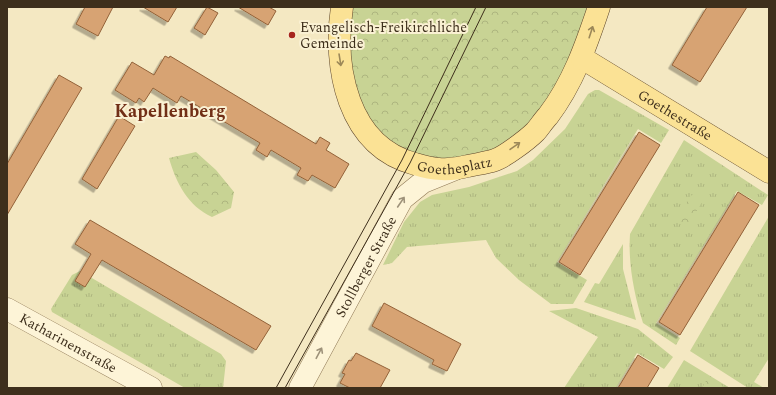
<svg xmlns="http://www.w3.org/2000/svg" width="776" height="395" viewBox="0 0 776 395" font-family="Spectral,serif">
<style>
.grass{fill:url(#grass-tufts)}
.park{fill:url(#park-crowns)}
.building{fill:#d7a373;stroke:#936239;filter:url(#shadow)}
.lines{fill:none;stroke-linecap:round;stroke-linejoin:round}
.minor-casing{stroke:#907956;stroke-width:23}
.major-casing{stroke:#5e462b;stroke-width:23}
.minor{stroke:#fdf4d7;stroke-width:22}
.major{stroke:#fbe295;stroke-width:22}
.tram{stroke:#3e2f1c;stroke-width:1}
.oneway{stroke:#9c8858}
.oneway2{stroke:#9e927a}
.poi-dot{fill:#a7261e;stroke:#faf1d3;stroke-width:1.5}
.labels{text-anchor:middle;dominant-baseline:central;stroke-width:4;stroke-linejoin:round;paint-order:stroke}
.poi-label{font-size:14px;fill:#3e2f1c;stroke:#faf1d3;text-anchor:start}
.street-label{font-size:14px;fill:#3e2f1c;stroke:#faf1d3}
.district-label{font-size:18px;font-weight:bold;fill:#712f16;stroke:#faf1d3}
</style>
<defs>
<pattern id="grass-tufts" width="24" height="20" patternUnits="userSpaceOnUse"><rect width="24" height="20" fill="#c8d394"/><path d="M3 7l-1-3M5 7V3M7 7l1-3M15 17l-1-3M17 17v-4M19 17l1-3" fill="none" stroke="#adb57f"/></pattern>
<pattern id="park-crowns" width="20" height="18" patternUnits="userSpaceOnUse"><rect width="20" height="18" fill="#c8d394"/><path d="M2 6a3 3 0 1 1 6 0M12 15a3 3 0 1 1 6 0" fill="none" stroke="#adb57f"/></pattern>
<filter id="shadow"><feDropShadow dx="-3.5" dy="3.5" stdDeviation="0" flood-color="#0004"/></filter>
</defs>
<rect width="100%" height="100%" fill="#f4e8c2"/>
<path class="grass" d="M595 90H599L669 130 661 143 638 129 557 262 587 280 573 304H551L519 280 496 258 486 240 407 247 392 263 383 265 404 222 420 202 432 195 469 187 517 171 533 160 565 129 588 94Z
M684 140 768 195 762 205 737 191 656 323 680 338 676 345 643 323C634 294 628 264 630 234Z
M769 216V358L754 382 764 388H748L690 351Z
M623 244V269L636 320 584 302 595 283 599 284Z
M80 271 221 354 226 361 223 388H185L52 312 51 309 72 275Z
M576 308 638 329 673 357 664 369 637 353 616 388H564L598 337 549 311Z
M684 360 730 388H667Z"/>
<path class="park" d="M342 7H599L563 96 496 159 410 163 356 116Z
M196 152 216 170 234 192 231 208 212 217C188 206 176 183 169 158Z
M691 195 702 202 688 225 675 221Z
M708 377 723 386 721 388H702Z"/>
<path class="building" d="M85 7H113L98 36 76 24Z
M143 7H177L168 22Z
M207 7 218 13 205 35 194 28Z
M238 7H269L276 11 268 25Z
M707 7H747L700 82 672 65Z
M165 56 169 58 170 56 316 144 320 137 330 143 326 150 349 164 335 188 312 175 308 181 297 175 301 168 271 150 267 157 256 150 260 143 181 96 177 103 153 88 144 102 139 98 136 103 115 90 132 62 154 75Z
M59 75 82 88 7 215V164Z
M119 116 135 126 97 189 82 179Z
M639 132 660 145 580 275 559 262Z
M738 192 759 205 680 335 659 322Z
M90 220 271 326 256 350 102 260 85 287 75 281 91 254 75 244Z
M384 303 461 344 447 371 432 364 434 360 372 326Z
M356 353 390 370 380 388H350L340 383 345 374 342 373 349 360 351 361Z
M638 355 659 368 647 388H618Z"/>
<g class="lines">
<g class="minor-casing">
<g id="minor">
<path id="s1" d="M7 309 151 388"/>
<path id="s2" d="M300 388 402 199 423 182 455 169"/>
</g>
</g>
<g class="major-casing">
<g id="major">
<path id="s3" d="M342 7C333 67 347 146 415 164 434 170 449 171 468 166 477 164 486 163 495 160 504 157 527 140 535 132 539 128 543 121 548 116 573 83 586 46 599 7"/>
<path id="s4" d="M582 58 769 172"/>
</g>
</g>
<use href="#minor" class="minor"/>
<use href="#major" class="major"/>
<path class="tram" d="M276 388 402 160 476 7
M285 388 410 163 486 7"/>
</g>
<defs><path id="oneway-shaft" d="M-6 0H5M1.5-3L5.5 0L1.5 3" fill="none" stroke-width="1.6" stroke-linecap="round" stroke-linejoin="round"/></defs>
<g class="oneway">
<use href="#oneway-shaft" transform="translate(591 32) rotate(-72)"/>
<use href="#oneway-shaft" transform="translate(340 60) rotate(81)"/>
<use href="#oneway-shaft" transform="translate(515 146) rotate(-35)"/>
</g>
<g class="oneway2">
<use href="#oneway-shaft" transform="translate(401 202) rotate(-56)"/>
<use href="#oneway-shaft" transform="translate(319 353) rotate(-62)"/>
</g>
<circle class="poi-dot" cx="292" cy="35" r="4"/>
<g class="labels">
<g class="poi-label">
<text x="300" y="27">Evangelisch-Freikirchliche<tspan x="300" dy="16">Gemeinde</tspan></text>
</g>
<g class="street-label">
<text stroke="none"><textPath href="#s4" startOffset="109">Goethestraße</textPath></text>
<text stroke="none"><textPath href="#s3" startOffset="230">Goetheplatz</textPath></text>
<text stroke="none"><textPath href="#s2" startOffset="138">Stollberger Straße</textPath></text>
<text stroke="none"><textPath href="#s1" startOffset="70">Katharinenstraße</textPath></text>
</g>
<g class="district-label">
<text x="170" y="111">Kapellenberg</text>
</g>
</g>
<rect width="776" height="395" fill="none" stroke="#3e2f1c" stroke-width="16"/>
</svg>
